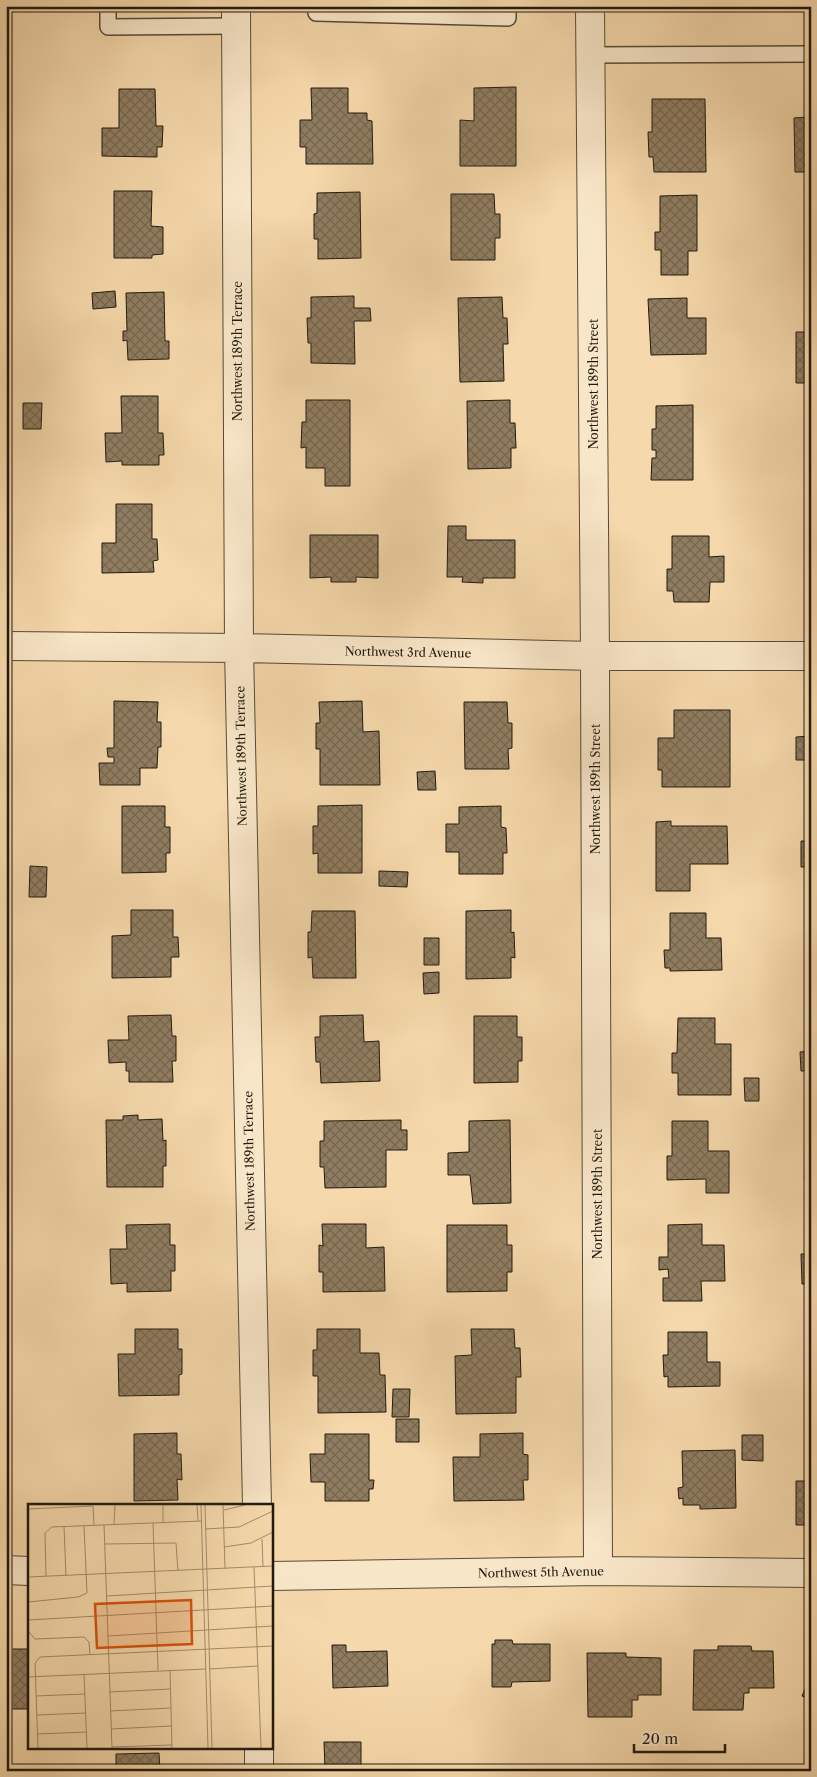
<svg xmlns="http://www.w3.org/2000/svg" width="817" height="1777" viewBox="0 0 817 1777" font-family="'Libre Caslon Text',serif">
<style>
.building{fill:url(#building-cross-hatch);stroke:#221a10}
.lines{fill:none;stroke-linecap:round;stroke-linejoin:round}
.service-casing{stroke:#574a37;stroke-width:18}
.minor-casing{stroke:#574a37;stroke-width:30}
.service{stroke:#f8e6c8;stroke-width:15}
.minor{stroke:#f8e6c8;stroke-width:28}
.labels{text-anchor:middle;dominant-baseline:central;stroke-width:4.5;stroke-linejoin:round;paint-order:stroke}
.street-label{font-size:12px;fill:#221a10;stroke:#f8e6c8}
.inset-road{fill:none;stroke:#a18c6d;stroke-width:1}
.view{fill:#d4530c;fill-opacity:0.15;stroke:#d4530c;stroke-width:2.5}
.inset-edge{fill:none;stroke:#221a10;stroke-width:2.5}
</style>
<defs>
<pattern id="building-cross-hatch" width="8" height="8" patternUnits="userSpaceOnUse" patternTransform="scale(1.25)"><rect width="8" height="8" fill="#907d61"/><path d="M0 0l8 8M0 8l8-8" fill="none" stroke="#75664f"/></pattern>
</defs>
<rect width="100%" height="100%" fill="#f5d8ab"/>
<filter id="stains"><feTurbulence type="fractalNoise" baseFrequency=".004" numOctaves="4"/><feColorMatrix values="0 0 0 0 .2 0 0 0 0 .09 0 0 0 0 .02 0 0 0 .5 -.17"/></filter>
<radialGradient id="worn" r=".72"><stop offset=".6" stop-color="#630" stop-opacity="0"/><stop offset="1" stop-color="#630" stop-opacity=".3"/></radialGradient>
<path class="building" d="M516 87V166H460V120L474 121V88Z
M311 88H348V113H367V120L372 121 373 164H306V147H300V120H312Z
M119 89H155L156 126H163L162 147H157V157L102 156V128H119Z
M809 94H811V172H795L794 118 809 117Z
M652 99H705L706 172H654L653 157H649L648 132H652Z
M114 191H152L151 226 163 227V254L152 255V258H114Z
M360 192 361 258 318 259V239H314V214L317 213V193Z
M451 194H494L495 214H500V238H495V260H451Z
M697 195V251H688V275H661V250H655V232H660V196Z
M809 197H811L810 252Z
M115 291 116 307 93 309 92 293Z
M164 292 165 341H169V359L128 360 127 340 123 341V331H127L126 293Z
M354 296V308H370L371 321H354L355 364 311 363V343H308L307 318H311V297Z
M502 297 503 318H507L508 344H503L504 381 460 382 458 298Z
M687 298V318H706V354L651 355 648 299Z
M796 332H811V383H796Z
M121 396H158V433H163L164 455H159V465H122V461L106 462 105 433H122Z
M306 400H350V486H325V468H306V447L301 448 302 422H306Z
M510 400V423H515L516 448H511V468L468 469 467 401Z
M23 403H42L41 429H23Z
M693 405V480H651L652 458H656V450H652V429H656V406Z
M116 504H152V539H157L158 560 153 561 154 572 102 573V543H116Z
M448 526H466V540H515V578H483V583L462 582 463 577H447Z
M808 533H811V591H809Z
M310 535H378V578L356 577V582H331V577L310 578Z
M672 536H709V557L724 556V582H710L709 602H674L673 591H667V569H672Z
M114 701 158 702 157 722H161V747H158L157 768H140V785H100L99 763H114V757H108L107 748H114Z
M362 701 363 732 379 731 380 785H320V749H316V723H320L319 702Z
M464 702H507L508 723H512V748L508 749 509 769H465Z
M674 710H730V787H662V770H658V738H674Z
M809 712H811V760H796V737L810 736Z
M435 771 436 790H418L417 772Z
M362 805V873H318V853L313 854V826H318V806Z
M122 806H165V827H170V853H166V872L122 873Z
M501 806V827L506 828 507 853H503V874H459V852H446V824H459V807Z
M671 821V826H727L728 864H690V891H656V822Z
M810 834H811V867H801V841H811Z
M30 866 47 867 46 897H29Z
M379 871 408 872 407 887 379 886Z
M131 910H173V937H178L179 957H171V977L112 978V936L131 935Z
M511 910V933L514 932 515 958 511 957V978L466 979V911Z
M312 911H355L356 978H313L312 957 308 958V932H311Z
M670 913H706V938H721L722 970 670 971V968H665L664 950H670Z
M424 938H439V965H424Z
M439 972V993L424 994 423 973Z
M171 1015 172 1036H176V1061H172L173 1082H129V1071H126V1062L109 1063 108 1040H129L128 1016Z
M363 1015 364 1042 379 1041 380 1081 321 1083 320 1062H316L315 1037H320V1016Z
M474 1016H517V1037H522V1061H518V1082L474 1083Z
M678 1018H715V1044H731V1095H678V1073H672V1053H677Z
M811 1051V1071H801L800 1052Z
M744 1078H759V1101H745Z
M138 1115V1120L162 1119 163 1141 166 1140V1166H163V1187H107L106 1120H123V1116Z
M401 1120V1130H407V1150H386V1187L325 1188 324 1167H320V1141H324V1121Z
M510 1120 511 1203 473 1204 470 1175H448V1153L469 1152V1121Z
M6 1121H8V1138H6Z
M672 1121H708V1151H729V1193H706V1179L667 1180V1156H672Z
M806 1161H811V1179H805Z
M170 1224V1245H175V1271H171V1291L127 1292V1283L111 1284 110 1249H127L126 1225Z
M322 1224H366V1248L384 1247 385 1291 323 1292V1272H319V1245L323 1246Z
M702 1224V1245H724L725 1281H701L702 1301H663V1278H669L668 1269 659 1270V1257H668V1225Z
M447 1225H507V1245H512V1272H507V1291L447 1292Z
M801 1254H811V1284H802Z
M135 1329H178V1349H182V1374L179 1375V1395L119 1396 118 1354H135Z
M317 1329H360V1353H379L380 1375H385L386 1412 318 1413V1376H313V1350H317Z
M471 1329H514L515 1348H520L521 1377H516V1413L456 1414 455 1356 472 1355Z
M668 1332H707V1362H720V1386L668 1387V1376L664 1377 663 1355H668Z
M6 1352H7L8 1395H6Z
M393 1389H410L409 1417H392Z
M396 1419H419V1442H396Z
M177 1433V1454H181L182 1480 177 1479 178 1500 134 1501V1434Z
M523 1433V1454L528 1455V1480H523L524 1500 454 1501 453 1457H480V1434Z
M325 1434H369V1480H374L373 1489H369V1501H325V1482H311L310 1454H325Z
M742 1435H763V1461L742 1460Z
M735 1450 736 1508 700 1509V1505H683V1498L679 1499 678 1488 683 1487 682 1451Z
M796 1481H811V1525H796Z
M495 1640H512L513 1644H550V1681L512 1682 511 1687H492V1644H495Z
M332 1645H346V1652L387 1651 388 1686 333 1688Z
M718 1646H751L752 1651H773L774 1688H749V1693H744L743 1710H693L694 1650H718Z
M6 1649H28L29 1709H6Z
M587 1653H626V1657L661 1658V1695H638V1700H632V1717H588Z
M808 1682 811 1683V1700L802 1696Z
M324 1742H361V1768H366V1771H325Z
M159 1753 160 1771H116V1754Z"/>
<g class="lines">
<g class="service-casing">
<path id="service" d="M108 6V27L236 26
M315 6 316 13 508 18V6
M590 55 811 54"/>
</g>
<g class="minor-casing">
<path id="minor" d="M236 6 239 648 257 1506
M590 6 595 656 598 1571
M6 646 239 648 595 656H811
M6 1570 29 1571
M271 1576 598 1571 811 1573
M259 1748V1771"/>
</g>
<use href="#service" class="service"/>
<use href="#minor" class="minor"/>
</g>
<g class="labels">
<g class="street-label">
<text transform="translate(237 351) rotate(-90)">Northwest 189th Terrace</text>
<text transform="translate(593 384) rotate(-90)">Northwest 189th Street</text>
<text transform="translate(408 652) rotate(1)">Northwest 3rd Avenue</text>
<text transform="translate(241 756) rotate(-91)">Northwest 189th Terrace</text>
<text transform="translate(595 789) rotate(-90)">Northwest 189th Street</text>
<text transform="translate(249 1161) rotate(-91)">Northwest 189th Terrace</text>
<text transform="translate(597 1194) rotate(-90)">Northwest 189th Street</text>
<text transform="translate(541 1572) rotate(-1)">Northwest 5th Avenue</text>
</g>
</g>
<g transform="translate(28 1504)">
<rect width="245" height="245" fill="#f5d8ab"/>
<path class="inset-road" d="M135 1V18M169 1 170 17M173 1 180 244M177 1 184 244M195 1 197 65M65 2 66 21M0 5 65 2M196 6 217 1M125 19 130 166M86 20 87 1M76 21 84 244M36 22 38 72M177 25 211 23 245 7M234 35 235 63M77 40 148 39 150 67M196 43 223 39 245 28M226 63 233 244M18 72 17 29 24 23 173 17M0 73 245 62M79 92 245 82M0 98 50 93 59 89 56 22M0 116 245 102M0 127 7 135 56 133 61 138 62 151M80 132 245 122M181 165 230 162M142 166 144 244M56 170 59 244M0 173 178 165M81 188 142 185M8 192 57 190M82 207 143 204M9 211 58 209M83 225 143 222M9 230 59 228M84 243 144 241M10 244 7 159 12 153 245 142"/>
<path class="view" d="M163 96 164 140 69 144 67 100Z"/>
<rect width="245" height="245" class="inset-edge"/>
</g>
<rect width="817" height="1777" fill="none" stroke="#f5d8ab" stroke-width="25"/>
<rect x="8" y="8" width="802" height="1762" fill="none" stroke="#221a10" stroke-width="2.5"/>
<rect x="12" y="12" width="792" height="1752" fill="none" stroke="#221a10"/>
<path d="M634 1744v8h91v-8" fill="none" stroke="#221a10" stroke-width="2.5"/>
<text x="642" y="1744" font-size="15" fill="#221a10" stroke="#f8e6c8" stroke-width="4" paint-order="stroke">20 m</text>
<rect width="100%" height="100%" filter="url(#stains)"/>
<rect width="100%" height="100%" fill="url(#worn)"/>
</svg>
